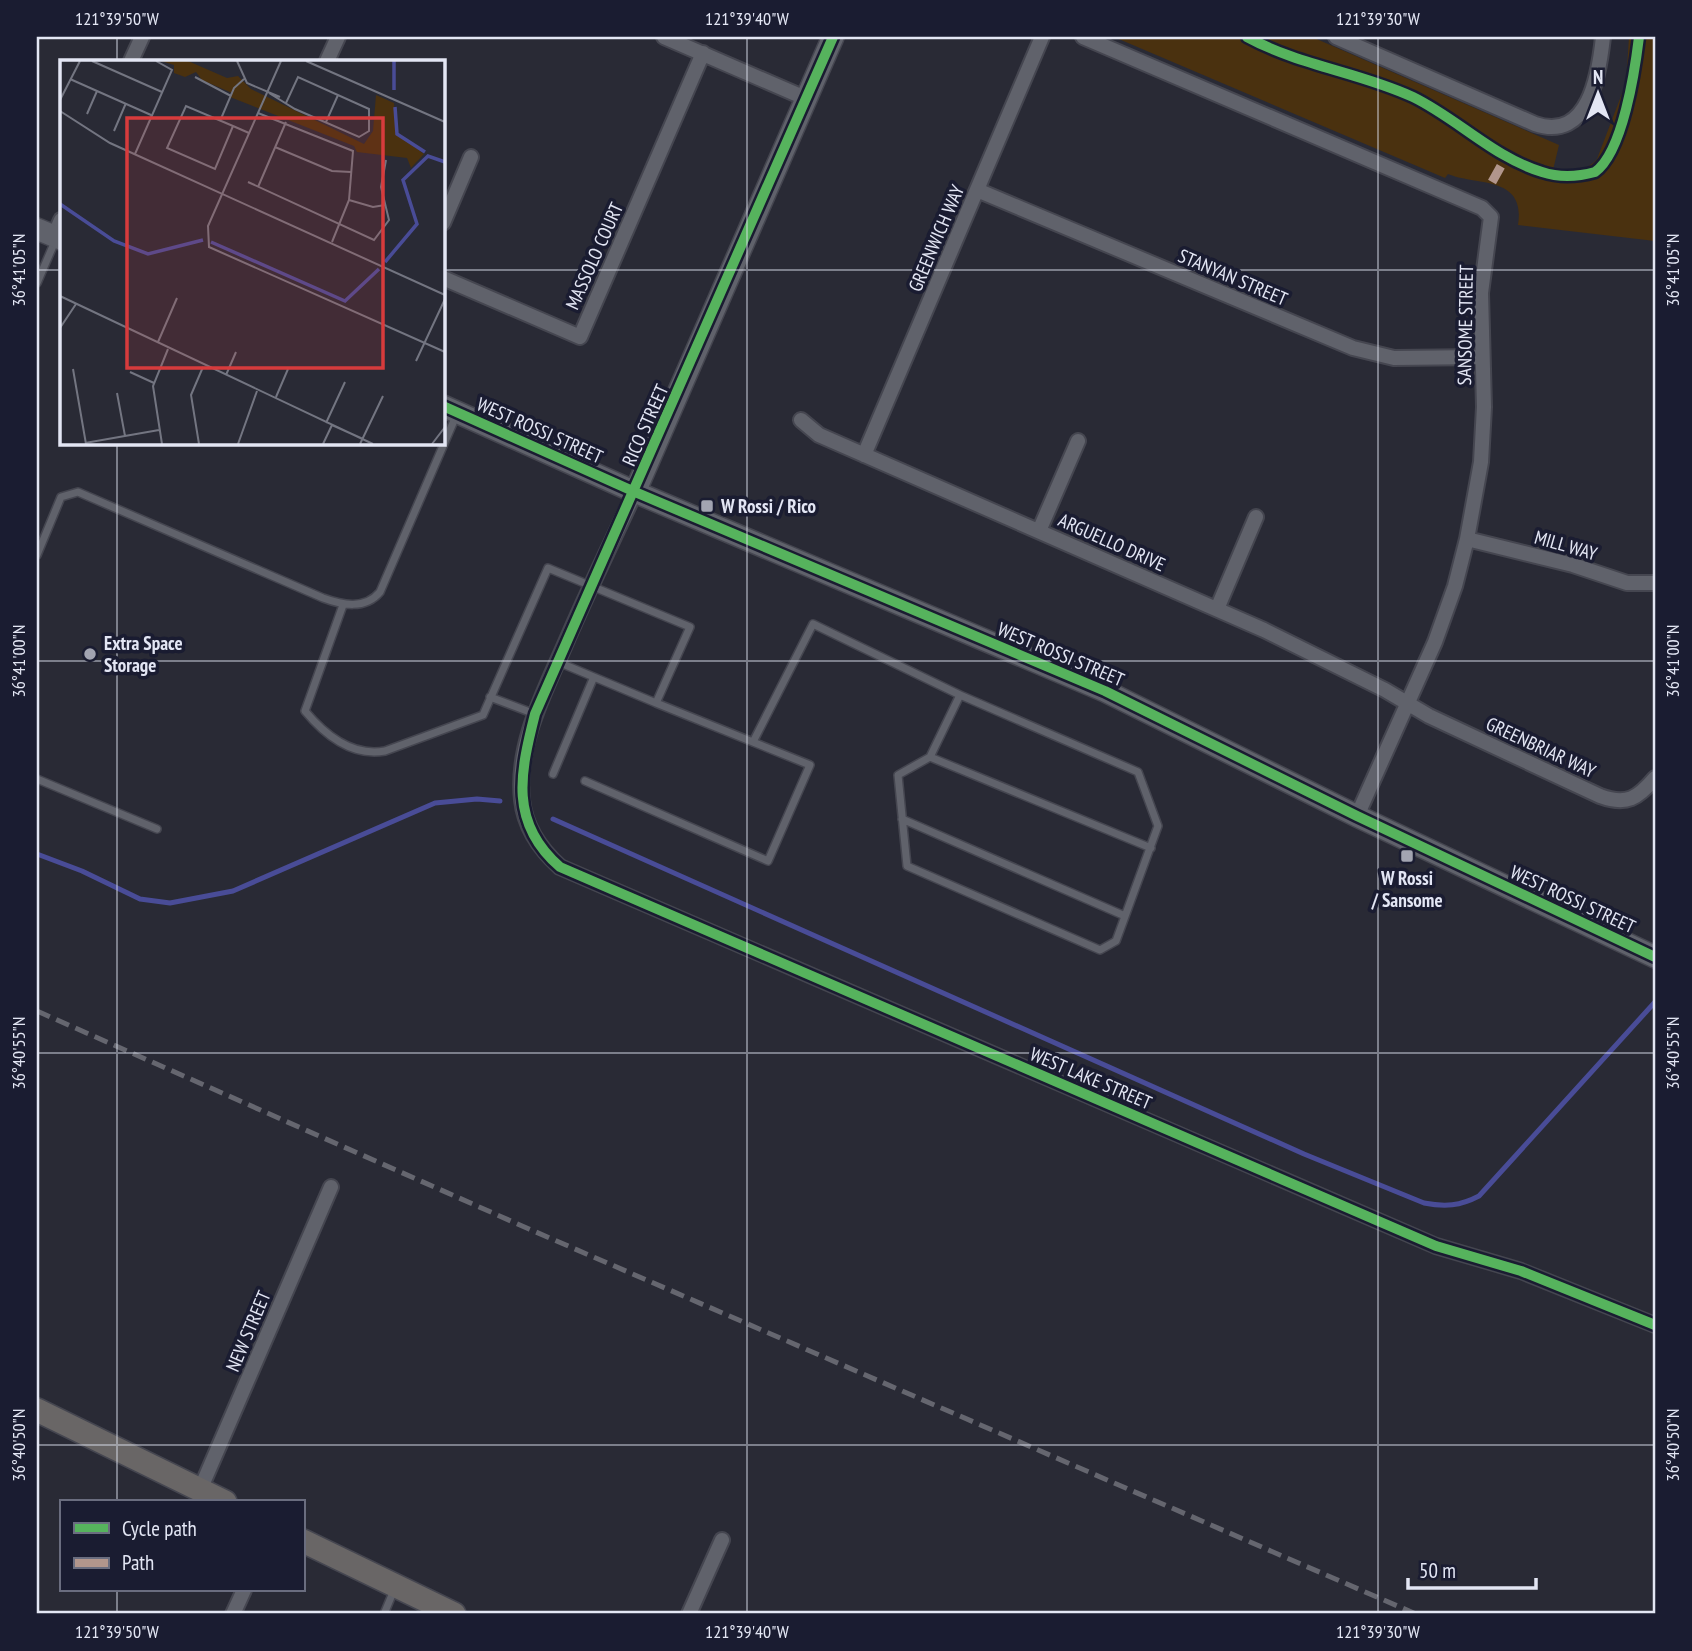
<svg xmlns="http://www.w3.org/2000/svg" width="1692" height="1651" viewBox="0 0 1692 1651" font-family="'PT Sans Narrow',sans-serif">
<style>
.green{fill:#4a310f}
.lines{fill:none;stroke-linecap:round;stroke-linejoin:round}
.stream{stroke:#494c97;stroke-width:5}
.lane-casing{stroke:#454650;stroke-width:10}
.street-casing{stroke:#454650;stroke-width:18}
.secondary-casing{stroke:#454650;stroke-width:24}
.primary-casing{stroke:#454650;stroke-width:26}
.lane{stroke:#60626b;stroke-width:7}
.street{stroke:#60626b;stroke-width:14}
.secondary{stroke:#60626b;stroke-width:21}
.primary{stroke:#696666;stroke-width:23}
.rail{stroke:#65666f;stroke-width:5;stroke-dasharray:14 7;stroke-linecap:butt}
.quiet{stroke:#b2968c;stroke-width:9;stroke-dasharray:18 9;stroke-linecap:butt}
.cycleway-casing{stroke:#1a1c31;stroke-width:15}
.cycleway{stroke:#56b35d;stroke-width:10}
.ticks{fill:none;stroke:#e3e6f4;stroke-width:2;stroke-opacity:0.45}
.poi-dot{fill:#a2a4b1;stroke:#1a1c31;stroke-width:2.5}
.labels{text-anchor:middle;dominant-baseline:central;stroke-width:7;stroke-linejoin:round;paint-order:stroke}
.street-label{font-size:19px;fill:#e3e6f4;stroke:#1a1c31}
.poi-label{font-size:19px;font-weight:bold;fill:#e3e6f4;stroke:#1a1c31;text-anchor:start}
.inset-river{fill:none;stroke:#494c97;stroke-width:3.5}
.inset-road{fill:none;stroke:#737581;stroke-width:2}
.view{fill:#d73b3c;fill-opacity:0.15;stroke:#d73b3c;stroke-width:3.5}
.inset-edge{fill:none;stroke:#e3e6f4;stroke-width:3.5}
.neatline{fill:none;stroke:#e3e6f4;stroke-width:2.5}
.ticks-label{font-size:18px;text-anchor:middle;fill:#e3e6f4}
</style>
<rect width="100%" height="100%" fill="#292a35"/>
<path class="green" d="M1114 37H1312L1559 145 1553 170C1568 174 1586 172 1597 159L1626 83 1629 37H1655V241L1518 225C1526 175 1476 186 1448 174L1445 178Z"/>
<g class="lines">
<path class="stream" d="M553 819 1304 1154 1424 1203C1445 1207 1460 1206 1479 1196L1655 1002
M37 854 82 871 140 899 170 903 233 891 435 803 477 799 500 801"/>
<g class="lane-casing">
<path id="lane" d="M37 283 56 239
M37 555 61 497 78 492 323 598C342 605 365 610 380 592L456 416
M343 605 305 711C325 735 352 757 385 751L483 715 548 568 690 627 656 703 558 662
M490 697 535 714
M753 742 813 624 960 695 1138 772 1158 826 1116 941 1100 950 907 866 898 775 930 757 1151 848
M930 757 960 695
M553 774 593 679
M37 779 157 829
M585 781 768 861 810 765 656 703
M902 819 1125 916
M384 1614 394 1590"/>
</g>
<g class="street-casing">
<path id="street" d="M664 37 805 98
M1083 37 1482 208 1491 217 1481 293 1484 407 1481 462 1467 539 1455 586 1435 642 1357 816
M1336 37 1535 124C1589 142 1599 74 1603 37
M131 61 142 37
M327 61 338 37
M977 190 1353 348 1394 358 1482 357
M443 223 471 157
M54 236 61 220
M443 278 580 337 703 53
M801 420 819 435 1264 630 1385 690 1429 716 1600 796C1627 806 1638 798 1655 778
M864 455 1042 37
M635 492C611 544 586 595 564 647 543 695 516 746 522 800 525 828 540 849 560 867L1436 1246 1521 1271 1655 1325
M1039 531 1078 441
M1467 539 1573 565 1627 583H1655
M1217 609 1256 517
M200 1490 331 1187
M233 1614 244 1590
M689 1614 722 1540"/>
</g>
<g class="secondary-casing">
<path id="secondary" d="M37 229 61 239
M443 406 635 492 1105 691 1357 816 1655 957
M635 492 833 37"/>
</g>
<g class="primary-casing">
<path id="primary" d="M37 1410 225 1502
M303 1541 454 1614"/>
</g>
<use href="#lane" class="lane"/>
<use href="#street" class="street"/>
<use href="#secondary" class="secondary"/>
<use href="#primary" class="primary"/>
<path class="rail" d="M37 1011 529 1229 1416 1614"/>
<path class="quiet" d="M1492 182 1506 157"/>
<g class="cycleway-casing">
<path id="cycleway" d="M833 37 535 714C520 773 509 823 560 867L1436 1246 1521 1271 1655 1325
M1247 37C1300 66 1359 72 1413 97 1458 119 1493 157 1542 172 1560 178 1577 177 1595 172 1623 152 1635 70 1639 37
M443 406 635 492 1105 691 1357 816 1655 957"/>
</g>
<use href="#cycleway" class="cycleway"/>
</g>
<path class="ticks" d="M117 37V61M747 37V1614M1378 37V1614M37 270H61M443 270H1655M117 443V1502M37 661H1655M37 1053H1655M37 1445H1655M117 1590V1614"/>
<g class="poi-dot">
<rect x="700" y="499" width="14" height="14" rx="3.5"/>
<circle cx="90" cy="654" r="7"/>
<rect x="1400" y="849" width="14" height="14" rx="3.5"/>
</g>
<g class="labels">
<g class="street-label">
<text transform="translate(936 238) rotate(-67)">GREENWICH WAY</text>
<text transform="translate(594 256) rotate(-66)">MASSOLO COURT</text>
<text transform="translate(1233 277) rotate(23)">STANYAN STREET</text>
<text transform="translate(1465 325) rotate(-89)">SANSOME STREET</text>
<text transform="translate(645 425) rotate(-66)">RICO STREET</text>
<text transform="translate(540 430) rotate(24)">WEST ROSSI STREET</text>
<text transform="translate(1112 542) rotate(24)">ARGUELLO DRIVE</text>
<text transform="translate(1566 545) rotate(16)">MILL WAY</text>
<text transform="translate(1061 654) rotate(23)">WEST ROSSI STREET</text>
<text transform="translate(1541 747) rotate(25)">GREENBRIAR WAY</text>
<text transform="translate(1573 899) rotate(25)">WEST ROSSI STREET</text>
<text transform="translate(1091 1078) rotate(23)">WEST LAKE STREET</text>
<text transform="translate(248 1331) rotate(-67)">NEW STREET</text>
</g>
<g class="poi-label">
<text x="721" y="506">W Rossi / Rico</text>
<text x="104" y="643">Extra Space<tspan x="104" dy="22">Storage</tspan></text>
<text x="1407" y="878" text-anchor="middle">W Rossi<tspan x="1407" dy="22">/ Sansome</tspan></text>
</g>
</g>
<g transform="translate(60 60)">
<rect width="385" height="385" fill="#292a35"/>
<path d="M101 1H128L167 18 178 16 191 29 304 84 313 71 316 35 334 43 336 73 364 94 351 108 347 98 297 92 294 86 170 37 172 33 142 20 136 12 125 17 114 13V5Z" fill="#4a310f"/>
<path class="inset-river" d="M334 30V1M335 47 337 74 365 92M0 144 54 181 88 194 143 180M151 182 285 241 319 209M325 202 357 164 343 120 368 96 385 102"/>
<path class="inset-road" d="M32 1 102 32M177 1 187 23 220 37M221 1 148 166 149 187 385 292M246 1 385 62M135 17 171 36M10 19 91 55M209 33 235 49 299 77 309 71V49L238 17 226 43M0 40 20 1M0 51 50 83 385 235M198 53 293 91 289 140 272 182M27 54 37 31M160 61 174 28 184 19M266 62 278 35M173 66 155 109 107 88 126 46 173 66 189 73M54 71 66 43M215 87 272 111 291 112M75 94 112 10 96 1M188 122 314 180 329 160 321 127 326 100M198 127 226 62M289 140 313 147 325 145M0 236 313 384M0 268 16 244M98 282 117 238M356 301 385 239M13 309 26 384M70 312 94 323M166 315 176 292M57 333 65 376M216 337 228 309M266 363 285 322M272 365 303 379M25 383 99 370M102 384 93 326 108 289M139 384 131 335 143 307M178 384 197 331M263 384 272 365M300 384 323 336M372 384 385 367"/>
<path class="view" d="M67 58H323V308H67Z"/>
<rect width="385" height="385" class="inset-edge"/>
</g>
<rect width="1692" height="1651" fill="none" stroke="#1a1c31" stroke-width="77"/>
<rect x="60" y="1500" width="245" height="91" fill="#1a1c31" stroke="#6a6d7f" stroke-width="2"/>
<rect x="74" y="1523" width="35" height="10" fill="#56b35d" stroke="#6a6d7f" stroke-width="2"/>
<text x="122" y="1536" font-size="21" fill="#e3e6f4">Cycle path</text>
<rect x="74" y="1558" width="35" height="10" fill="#b2968c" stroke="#6a6d7f" stroke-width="2"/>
<text x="122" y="1570" font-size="21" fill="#e3e6f4">Path</text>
<g transform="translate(1598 94)" stroke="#1a1c31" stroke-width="5" paint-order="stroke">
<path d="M0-5L12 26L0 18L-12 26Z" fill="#e3e6f4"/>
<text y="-10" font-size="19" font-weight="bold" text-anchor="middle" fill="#e3e6f4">N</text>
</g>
<path d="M1408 1578v10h128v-10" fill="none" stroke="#e3e6f4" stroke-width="3.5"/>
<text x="1419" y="1578" font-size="21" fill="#e3e6f4" stroke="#1a1c31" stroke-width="5" paint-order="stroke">50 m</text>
<rect x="38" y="38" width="1616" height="1574" class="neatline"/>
<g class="ticks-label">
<text x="117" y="25">121°39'50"W</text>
<text x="747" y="25">121°39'40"W</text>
<text x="1378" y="25">121°39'30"W</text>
<text transform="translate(19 270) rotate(-90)" y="6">36°41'05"N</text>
<text transform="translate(1673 270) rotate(-90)" y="6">36°41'05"N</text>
<text transform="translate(19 661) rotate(-90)" y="6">36°41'00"N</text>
<text transform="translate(1673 661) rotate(-90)" y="6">36°41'00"N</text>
<text transform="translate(19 1053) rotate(-90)" y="6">36°40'55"N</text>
<text transform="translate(1673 1053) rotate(-90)" y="6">36°40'55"N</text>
<text transform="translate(19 1445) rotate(-90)" y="6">36°40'50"N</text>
<text transform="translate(1673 1445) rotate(-90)" y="6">36°40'50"N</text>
<text x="117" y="1638">121°39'50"W</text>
<text x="747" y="1638">121°39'40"W</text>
<text x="1378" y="1638">121°39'30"W</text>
</g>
</svg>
